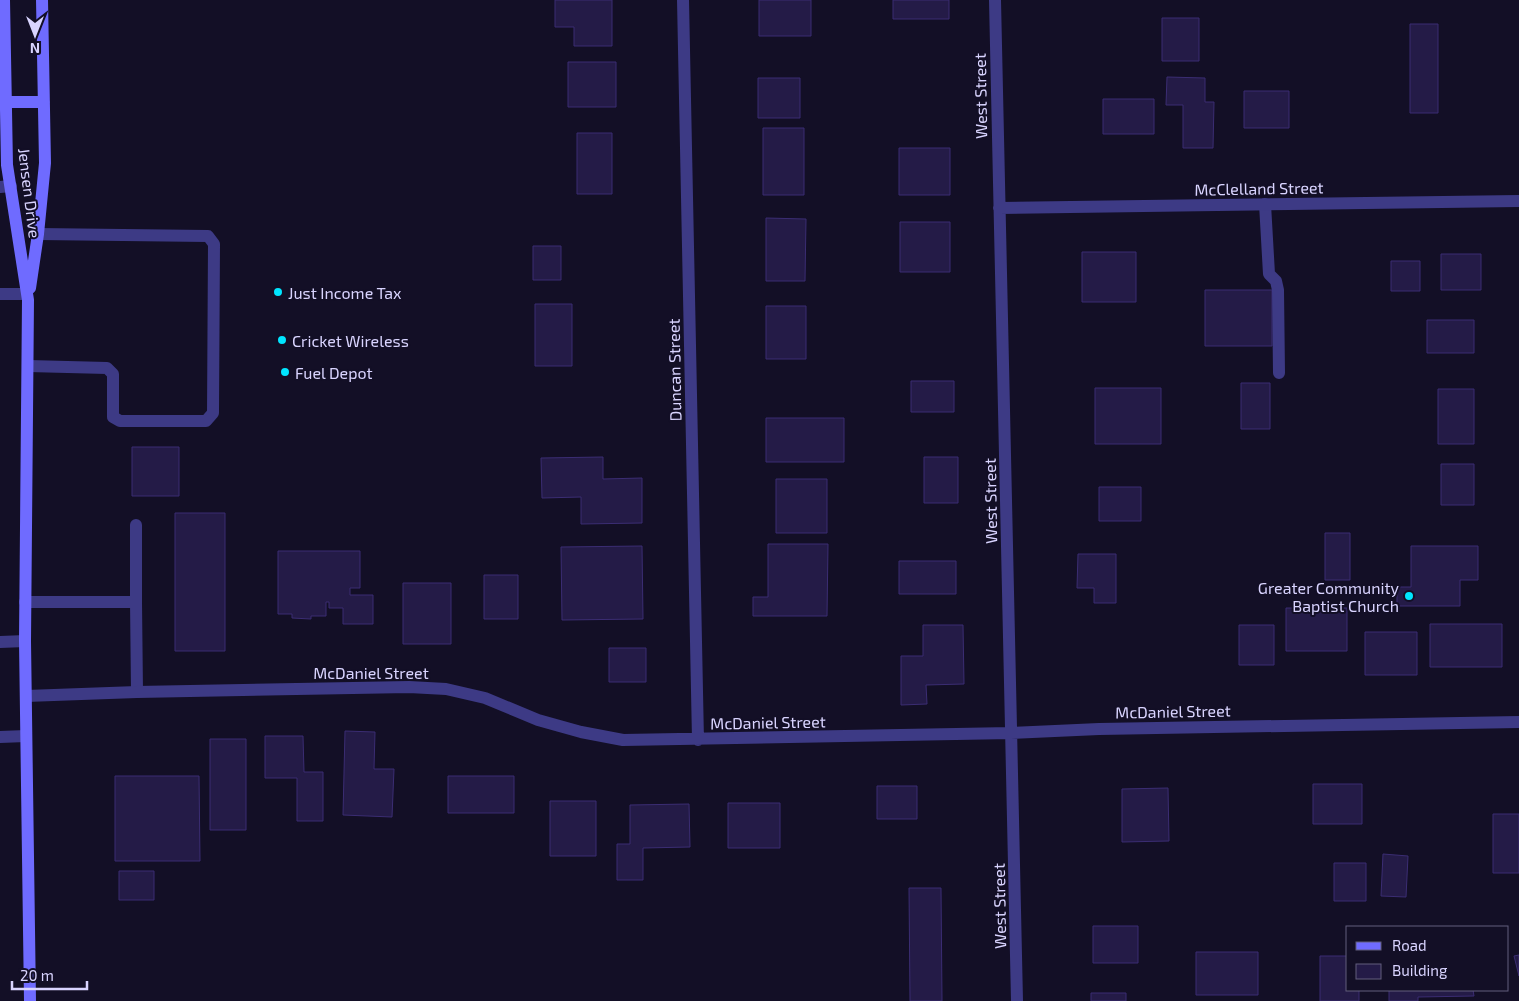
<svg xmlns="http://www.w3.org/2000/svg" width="1519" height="1001" viewBox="0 0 1519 1001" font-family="'Exo 2',sans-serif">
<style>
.building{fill:#241b47;stroke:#3b2d73}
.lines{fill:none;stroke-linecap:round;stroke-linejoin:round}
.service{stroke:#3d3a85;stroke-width:12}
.minor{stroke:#3d3a85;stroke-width:12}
.secondary{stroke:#6f6bff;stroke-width:12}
.poi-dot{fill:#00e5ff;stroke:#130f26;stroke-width:2}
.labels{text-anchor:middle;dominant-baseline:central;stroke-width:4;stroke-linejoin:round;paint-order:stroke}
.street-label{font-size:16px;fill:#d9d4ff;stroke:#130f26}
.poi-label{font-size:16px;fill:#d9d4ff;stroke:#130f26;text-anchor:start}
</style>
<rect width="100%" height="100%" fill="#130f26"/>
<path class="building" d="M555 0H612V46H574V27H555Z
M759 0H811V36H759Z
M893 0H949V19H893Z
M1162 18H1199V61H1162Z
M1410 24H1438V113H1410Z
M568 62H616V107H568Z
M1167 77 1205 78V102H1214L1213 148H1183V105H1166Z
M758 78H800V118H758Z
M1244 91H1289V128H1244Z
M1103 99H1154V134H1103Z
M763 128H804V195H763Z
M577 133H612V194H577Z
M899 148H950V195H899Z
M766 218 806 219 805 281H766Z
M900 222H950V272H900Z
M533 246H561V280H533Z
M1082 252H1136V302H1082Z
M1441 254H1481V290H1441Z
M1391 261H1420V291H1391Z
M1205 290H1272V346H1205Z
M535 304H572V366H535Z
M766 306H806V359H766Z
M1427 320H1474V353H1427Z
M911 381H954V412H911Z
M1241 383H1270V429H1241Z
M1095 388H1161V444H1095Z
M1438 389H1474V444H1438Z
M766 418H844V462H766Z
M132 447H179V496H132Z
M603 457V479L642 478V523L581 524V497L542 498 541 458Z
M924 457H958V503H924Z
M1441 464H1474V505H1441Z
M776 479H827V533H776Z
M1099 487H1141V521H1099Z
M175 513H225V651H175Z
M1325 533H1350V580H1325Z
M768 544H828L827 616H753V597H768Z
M642 546 643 619 562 620 561 547Z
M1411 546H1478V580H1460V606H1397V587H1411Z
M278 551H360V588H350V595H373V624H343V608H329V602H326V616H311V619L292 618V614H278Z
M1078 554H1116V603H1094V588H1077Z
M899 561H956V594H899Z
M484 575H518V619H484Z
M403 583H451V644H403Z
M1286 608H1347V651H1286Z
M1430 624H1502V667H1430Z
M923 625H963L964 684 926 685 927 704 901 705V656H923Z
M1239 625H1274V665H1239Z
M1365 632H1417V675H1365Z
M609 648H646V682H609Z
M345 731 375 732 374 769H394L392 817 343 815Z
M265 736H303L304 772H323V821H297V778H265Z
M210 739H246V830H210Z
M115 776H199L200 861H115Z
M448 776H514V813H448Z
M1313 784H1362V824H1313Z
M877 786H917V819H877Z
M1168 788 1169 841 1122 842V789Z
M550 801H596V856H550Z
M728 803H780V848H728Z
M689 804 690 847 643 848V880H617V844H630V805Z
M1493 814H1519V873H1493Z
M1383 854 1408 856 1406 897 1381 896Z
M1334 863H1366V901H1334Z
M119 871H154V900H119Z
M909 888H941L942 1001H910Z
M1093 926H1138V963H1093Z
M1196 952H1258V995H1196Z
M1519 955V976L1514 956Z
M1320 956H1347V986L1348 990H1359V1001H1320Z
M1389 990H1473L1474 996 1418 997V1001H1389Z
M1091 993H1126V1001H1091Z"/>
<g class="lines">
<path class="service" d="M0 187 11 186
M1265 204 1269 274 1276 281 1278 290 1279 373
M0 294H27
M28 366 107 368 113 374V417L120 421H206L213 413 214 244 208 236 38 234
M136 525V602
M25 602H136L137 692
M0 737 26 736"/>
<path class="minor" d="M683 0 698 740
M995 0 1017 1001
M999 208 1519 201
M0 642 25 641
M26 696 137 692 409 687 446 689 485 698 538 720 581 732 623 740 1011 733 1099 729 1519 722"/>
<path class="secondary" d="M4 0 7 165 28 300 25 641 30 1001
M6 102H44
M30 288 38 234 45 163 42 0"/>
</g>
<g class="poi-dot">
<circle cx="278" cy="292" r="5"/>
<circle cx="282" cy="340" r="5"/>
<circle cx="285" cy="372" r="5"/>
<circle cx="1409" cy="596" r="5"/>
</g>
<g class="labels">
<g class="street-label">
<text transform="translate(980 96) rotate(-91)">West Street</text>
<text transform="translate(1259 188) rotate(-1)">McClelland Street</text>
<text transform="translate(30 193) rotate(83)">Jensen Drive</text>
<text transform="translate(674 370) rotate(-91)">Duncan Street</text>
<text transform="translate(990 501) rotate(-91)">West Street</text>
<text x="371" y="672">McDaniel Street</text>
<text transform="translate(1173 711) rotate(-1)">McDaniel Street</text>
<text transform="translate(768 722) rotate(-1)">McDaniel Street</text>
<text transform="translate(999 906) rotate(-91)">West Street</text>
</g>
<g class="poi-label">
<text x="288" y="292">Just Income Tax</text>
<text x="292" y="340">Cricket Wireless</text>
<text x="295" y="372">Fuel Depot</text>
<text x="1399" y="587" text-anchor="end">Greater Community<tspan x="1399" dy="18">Baptist Church</tspan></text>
</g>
</g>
<rect x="1346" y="926" width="162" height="65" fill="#130f26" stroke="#625e7d"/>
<rect x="1356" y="942" width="25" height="8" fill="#6f6bff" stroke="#625e7d"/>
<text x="1392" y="951" font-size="15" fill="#d9d4ff">Road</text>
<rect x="1356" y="964" width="25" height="15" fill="#241b47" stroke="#625e7d"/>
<text x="1392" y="976" font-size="15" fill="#d9d4ff">Building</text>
<g transform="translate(35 35) rotate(180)" stroke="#130f26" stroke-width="4" paint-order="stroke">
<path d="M0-4L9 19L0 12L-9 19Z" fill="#d9d4ff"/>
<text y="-8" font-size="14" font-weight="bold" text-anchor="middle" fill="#d9d4ff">N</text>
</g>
<path d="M12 981v8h75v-8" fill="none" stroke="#d9d4ff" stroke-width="2.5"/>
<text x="20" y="981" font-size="15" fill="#d9d4ff" stroke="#130f26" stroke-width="4" paint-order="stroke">20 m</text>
</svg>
